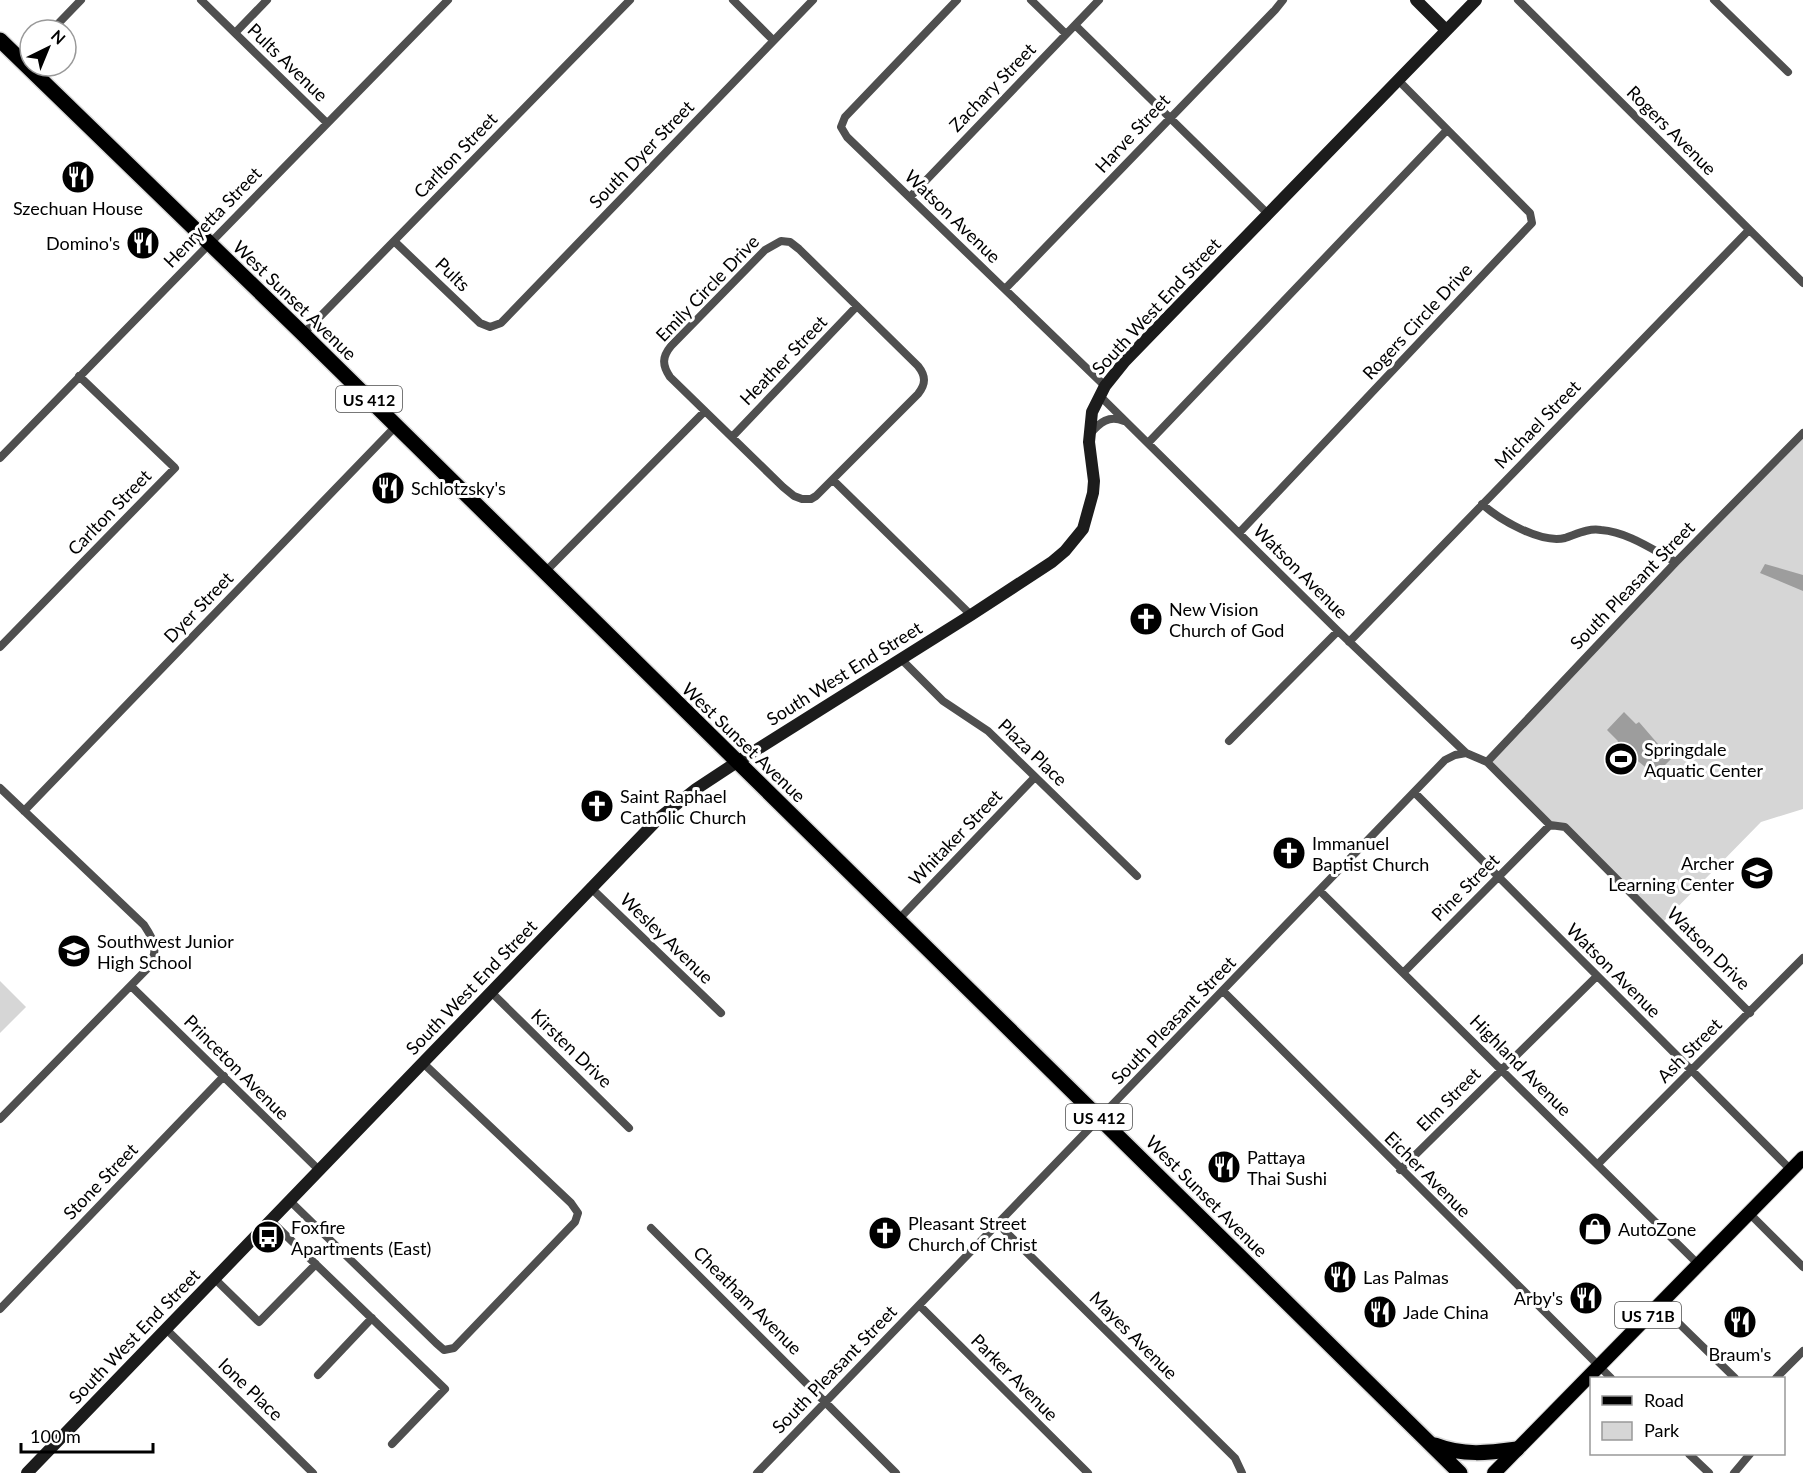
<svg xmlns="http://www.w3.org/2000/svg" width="1803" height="1473" viewBox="0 0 1803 1473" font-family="Lato,sans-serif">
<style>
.green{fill:#d6d6d6}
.water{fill:#9d9d9d}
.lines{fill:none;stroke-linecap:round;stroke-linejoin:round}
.primary-casing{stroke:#dbdbdb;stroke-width:16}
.highway-casing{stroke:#dbdbdb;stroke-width:18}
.street{stroke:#4f4f4f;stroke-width:8}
.secondary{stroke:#1c1c1c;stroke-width:12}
.primary{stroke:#000;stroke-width:14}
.highway{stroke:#000;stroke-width:15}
.labels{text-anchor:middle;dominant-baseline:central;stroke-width:6;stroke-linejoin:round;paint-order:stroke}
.shield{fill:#fff;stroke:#4c4c4c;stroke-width:1.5}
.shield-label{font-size:16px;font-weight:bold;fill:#000}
.street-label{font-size:18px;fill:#000;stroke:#fff}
.poi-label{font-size:18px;fill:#000;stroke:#fff;text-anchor:start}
</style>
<rect width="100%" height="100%" fill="#fff"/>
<path class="green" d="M1803 433V809L1761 822 1661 924 1565 827 1550 825 1487 762Z
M0 981 26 1007 0 1033Z"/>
<path class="water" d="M1765 564 1803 575V591L1760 573Z
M1624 712 1636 724 1639 722 1671 759 1655 775 1617 744 1618 741 1607 730Z"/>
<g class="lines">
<g class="primary-casing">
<path id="primary" d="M1494 1473 1803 1158"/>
</g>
<g class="highway-casing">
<path id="highway" d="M0 40 303 334 1460 1473
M1435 1445C1463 1456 1488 1453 1517 1449"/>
</g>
<path class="street" d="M201 0 327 123
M733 0 773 40
M957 0 845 117 841 127 847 137 1105 386
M1031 0 1066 34
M1518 0 1803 283
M1714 0 1788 72
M1075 25 1267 213
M52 30 81 0
M235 33 267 0
M910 197 1099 0
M394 241 480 323 490 327 501 323 813 0
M781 241 790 242 799 249 918 366C926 376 926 384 918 394L816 496 811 499H802L794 496 783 487 670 377C662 365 662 357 671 346L765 250Z
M1005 289 1275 10 1283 0
M303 334 630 0
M1099 395 1338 631 1466 753 1487 762 1550 825 1565 827 1750 1013
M1090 434C1100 422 1109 415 1124 421
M732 437 857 306
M1148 443 1447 130
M0 458 448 0
M833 480 971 615
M1482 504C1500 520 1541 544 1565 538 1577 534 1588 528 1601 530 1628 532 1653 550 1676 562
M1239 533 1532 223 1530 213 1398 80
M545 572 705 411
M1349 642 1749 230
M0 647 175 468 79 376
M901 659 943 701 988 731 1137 876
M1229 741 1338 631
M1487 762 1676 562 1803 433
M0 788 144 925C156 943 159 950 147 969L0 1119
M1414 792 1791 1170
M24 811 396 426
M590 887 721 1013
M1320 891 1698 1264
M898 920 1035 777
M1403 973 1550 825
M131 986 320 1171
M1223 991 1611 1378
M491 992 629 1128
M1598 1164 1803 958
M1400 1170 1597 976
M290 1201 436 1343 444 1350 454 1348 575 1222 578 1213 571 1203 423 1063
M1749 1213 1803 1267
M271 1221 445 1389 392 1444
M998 1224 1235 1458 1242 1473
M651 1228 896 1473
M215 1279 259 1322 316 1264
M1659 1304 1735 1378
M919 1305 1088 1473
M0 1309 224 1076
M166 1329 313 1473
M318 1375 372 1318
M1776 1378 1803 1351
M1689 1454 1709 1473
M757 1473 1445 760 1455 755 1466 753
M1734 1473 1750 1454"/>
<path class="secondary" d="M1416 0 1446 30
M27 1473 659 818 696 789 737 762 971 615 1052 562 1065 551 1083 529 1093 493 1094 481 1089 442 1092 412 1105 386 1125 361 1476 0"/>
<use href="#primary" class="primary"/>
<use href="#highway" class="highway"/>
</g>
<defs>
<g id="restaurant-disc" transform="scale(1.725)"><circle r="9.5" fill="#000" stroke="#fff"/><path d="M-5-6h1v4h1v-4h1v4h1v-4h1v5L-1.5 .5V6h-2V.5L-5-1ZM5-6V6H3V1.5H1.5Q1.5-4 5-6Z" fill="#fff"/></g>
<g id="church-disc" transform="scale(1.725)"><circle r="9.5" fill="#000" stroke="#fff"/><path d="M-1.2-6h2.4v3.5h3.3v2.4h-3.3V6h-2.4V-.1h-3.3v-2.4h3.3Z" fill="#fff"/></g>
<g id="stadium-disc" transform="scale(1.725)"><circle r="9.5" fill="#000" stroke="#fff"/><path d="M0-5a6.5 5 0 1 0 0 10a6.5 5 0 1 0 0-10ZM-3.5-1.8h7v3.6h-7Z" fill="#fff"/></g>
<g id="school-disc" transform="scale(1.725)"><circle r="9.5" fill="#000" stroke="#fff"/><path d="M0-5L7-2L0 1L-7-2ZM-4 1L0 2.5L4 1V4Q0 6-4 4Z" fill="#fff"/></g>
<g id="shop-disc" transform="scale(1.725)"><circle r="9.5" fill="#000" stroke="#fff"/><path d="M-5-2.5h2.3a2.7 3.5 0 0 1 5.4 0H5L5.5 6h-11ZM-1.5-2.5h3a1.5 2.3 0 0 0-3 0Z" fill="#fff"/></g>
<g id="bus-disc" transform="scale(1.725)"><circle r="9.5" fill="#000" stroke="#fff"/><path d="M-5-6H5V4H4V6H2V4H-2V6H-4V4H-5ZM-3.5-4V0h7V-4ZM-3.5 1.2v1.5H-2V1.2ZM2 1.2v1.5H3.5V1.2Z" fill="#fff"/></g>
</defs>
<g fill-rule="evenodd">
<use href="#restaurant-disc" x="78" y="177"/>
<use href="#restaurant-disc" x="143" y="243"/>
<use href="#restaurant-disc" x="388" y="488"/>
<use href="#church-disc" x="1146" y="619"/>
<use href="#stadium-disc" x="1621" y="759"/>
<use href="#church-disc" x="597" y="806"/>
<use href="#church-disc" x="1289" y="853"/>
<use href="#school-disc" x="1757" y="873"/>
<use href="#school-disc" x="74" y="951"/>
<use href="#restaurant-disc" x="1224" y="1167"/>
<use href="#shop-disc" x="1595" y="1229"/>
<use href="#church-disc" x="885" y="1233"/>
<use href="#bus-disc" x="268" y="1237"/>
<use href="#restaurant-disc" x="1340" y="1277"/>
<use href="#restaurant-disc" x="1586" y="1298"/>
<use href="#restaurant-disc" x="1380" y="1312"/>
<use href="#restaurant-disc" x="1740" y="1322"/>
</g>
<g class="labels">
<g class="shield">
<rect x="336" y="386" width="66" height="26" rx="4.5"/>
<rect x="1066" y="1104" width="66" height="26" rx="4.5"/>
<rect x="1615" y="1302" width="66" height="26" rx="4.5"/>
</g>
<g class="shield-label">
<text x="369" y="399">US 412</text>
<text x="1099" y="1117">US 412</text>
<text x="1648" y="1315">US 71B</text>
</g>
<g class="street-label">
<text transform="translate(288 62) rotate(44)">Pults Avenue</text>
<text transform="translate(992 87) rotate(-46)">Zachary Street</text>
<text transform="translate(1672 130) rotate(45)">Rogers Avenue</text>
<text transform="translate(1132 133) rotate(-47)">Harve Street</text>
<text transform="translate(641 154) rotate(-46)">South Dyer Street</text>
<text transform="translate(455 155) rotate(-46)">Carlton Street</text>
<text transform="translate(953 216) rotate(44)">Watson Avenue</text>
<text transform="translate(212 217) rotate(-46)">Henryetta Street</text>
<text transform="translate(453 274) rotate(44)">Pults</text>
<text transform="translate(707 288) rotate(-46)">Emily Circle Drive</text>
<text transform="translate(295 300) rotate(44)">West Sunset Avenue</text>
<text transform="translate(1156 306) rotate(-47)">South West End Street</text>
<text transform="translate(1417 321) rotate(-47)">Rogers Circle Drive</text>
<text transform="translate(783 360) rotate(-46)">Heather Street</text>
<text transform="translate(1537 424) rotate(-46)">Michael Street</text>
<text transform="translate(109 512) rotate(-46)">Carlton Street</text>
<text transform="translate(1301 571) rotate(45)">Watson Avenue</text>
<text transform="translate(1632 585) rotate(-46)">South Pleasant Street</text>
<text transform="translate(198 607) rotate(-46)">Dyer Street</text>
<text transform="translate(844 673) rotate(-32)">South West End Street</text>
<text transform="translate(744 742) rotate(44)">West Sunset Avenue</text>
<text transform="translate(1033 752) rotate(44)">Plaza Place</text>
<text transform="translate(955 837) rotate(-46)">Whitaker Street</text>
<text transform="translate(1465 887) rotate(-45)">Pine Street</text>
<text transform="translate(667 938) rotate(44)">Wesley Avenue</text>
<text transform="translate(1709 948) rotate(45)">Watson Drive</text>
<text transform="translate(1614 970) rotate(45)">Watson Avenue</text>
<text transform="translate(471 987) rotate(-46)">South West End Street</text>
<text transform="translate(1173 1020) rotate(-46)">South Pleasant Street</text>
<text transform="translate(572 1048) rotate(44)">Kirsten Drive</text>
<text transform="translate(1689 1050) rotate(-45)">Ash Street</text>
<text transform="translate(1521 1065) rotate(45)">Highland Avenue</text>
<text transform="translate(237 1067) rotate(45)">Princeton Avenue</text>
<text transform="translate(1448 1099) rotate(-45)">Elm Street</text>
<text transform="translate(1428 1174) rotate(45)">Eicher Avenue</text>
<text transform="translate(100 1181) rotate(-46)">Stone Street</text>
<text transform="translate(1207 1196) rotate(45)">West Sunset Avenue</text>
<text transform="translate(748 1300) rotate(45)">Cheatham Avenue</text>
<text transform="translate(1134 1335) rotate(45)">Mayes Avenue</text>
<text transform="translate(134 1336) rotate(-46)">South West End Street</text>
<text transform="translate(834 1369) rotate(-46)">South Pleasant Street</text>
<text transform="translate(1015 1377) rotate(45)">Parker Avenue</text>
<text transform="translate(251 1389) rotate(44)">Ione Place</text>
</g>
<g class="poi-label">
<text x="78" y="208" text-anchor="middle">Szechuan House</text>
<text x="120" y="243" text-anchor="end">Domino's</text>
<text x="411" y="488">Schlotzsky's</text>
<text x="1169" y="609">New Vision<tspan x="1169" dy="21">Church of God</tspan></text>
<text x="1644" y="749">Springdale<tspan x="1644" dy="21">Aquatic Center</tspan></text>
<text x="620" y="796">Saint Raphael<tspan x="620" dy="21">Catholic Church</tspan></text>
<text x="1312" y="843">Immanuel<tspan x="1312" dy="21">Baptist Church</tspan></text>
<text x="1734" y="863" text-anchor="end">Archer<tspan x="1734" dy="21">Learning Center</tspan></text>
<text x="97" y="941">Southwest Junior<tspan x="97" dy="21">High School</tspan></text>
<text x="1247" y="1157">Pattaya<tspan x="1247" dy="21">Thai Sushi</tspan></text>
<text x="908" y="1223">Pleasant Street<tspan x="908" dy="21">Church of Christ</tspan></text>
<text x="291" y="1227">Foxfire<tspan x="291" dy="21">Apartments (East)</tspan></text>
<text x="1618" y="1229">AutoZone</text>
<text x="1363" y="1277">Las Palmas</text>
<text x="1563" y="1298" text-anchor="end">Arby's</text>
<text x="1403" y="1312">Jade China</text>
<text x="1740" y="1354" text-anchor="middle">Braum's</text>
</g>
</g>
<rect x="1590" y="1377" width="195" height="78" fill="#ffffff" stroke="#999999" stroke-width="1.5"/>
<rect x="1602" y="1396" width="30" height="9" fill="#000000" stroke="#999999" stroke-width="1.5"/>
<text x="1644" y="1407" font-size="18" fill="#000000">Road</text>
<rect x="1602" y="1422" width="30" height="18" fill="#d6d6d6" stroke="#999999" stroke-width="1.5"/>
<text x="1644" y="1437" font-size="18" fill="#000000">Park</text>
<g transform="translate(48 48) rotate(43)"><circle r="28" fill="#ffffff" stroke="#999999" stroke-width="1.5"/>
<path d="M0-4.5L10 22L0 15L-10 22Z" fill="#000000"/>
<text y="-9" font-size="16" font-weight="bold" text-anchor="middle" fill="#000000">N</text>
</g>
<path d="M21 1443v9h132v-9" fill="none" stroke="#000000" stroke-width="3"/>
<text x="30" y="1443" font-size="18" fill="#000000" stroke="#ffffff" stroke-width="4.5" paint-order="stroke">100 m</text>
</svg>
